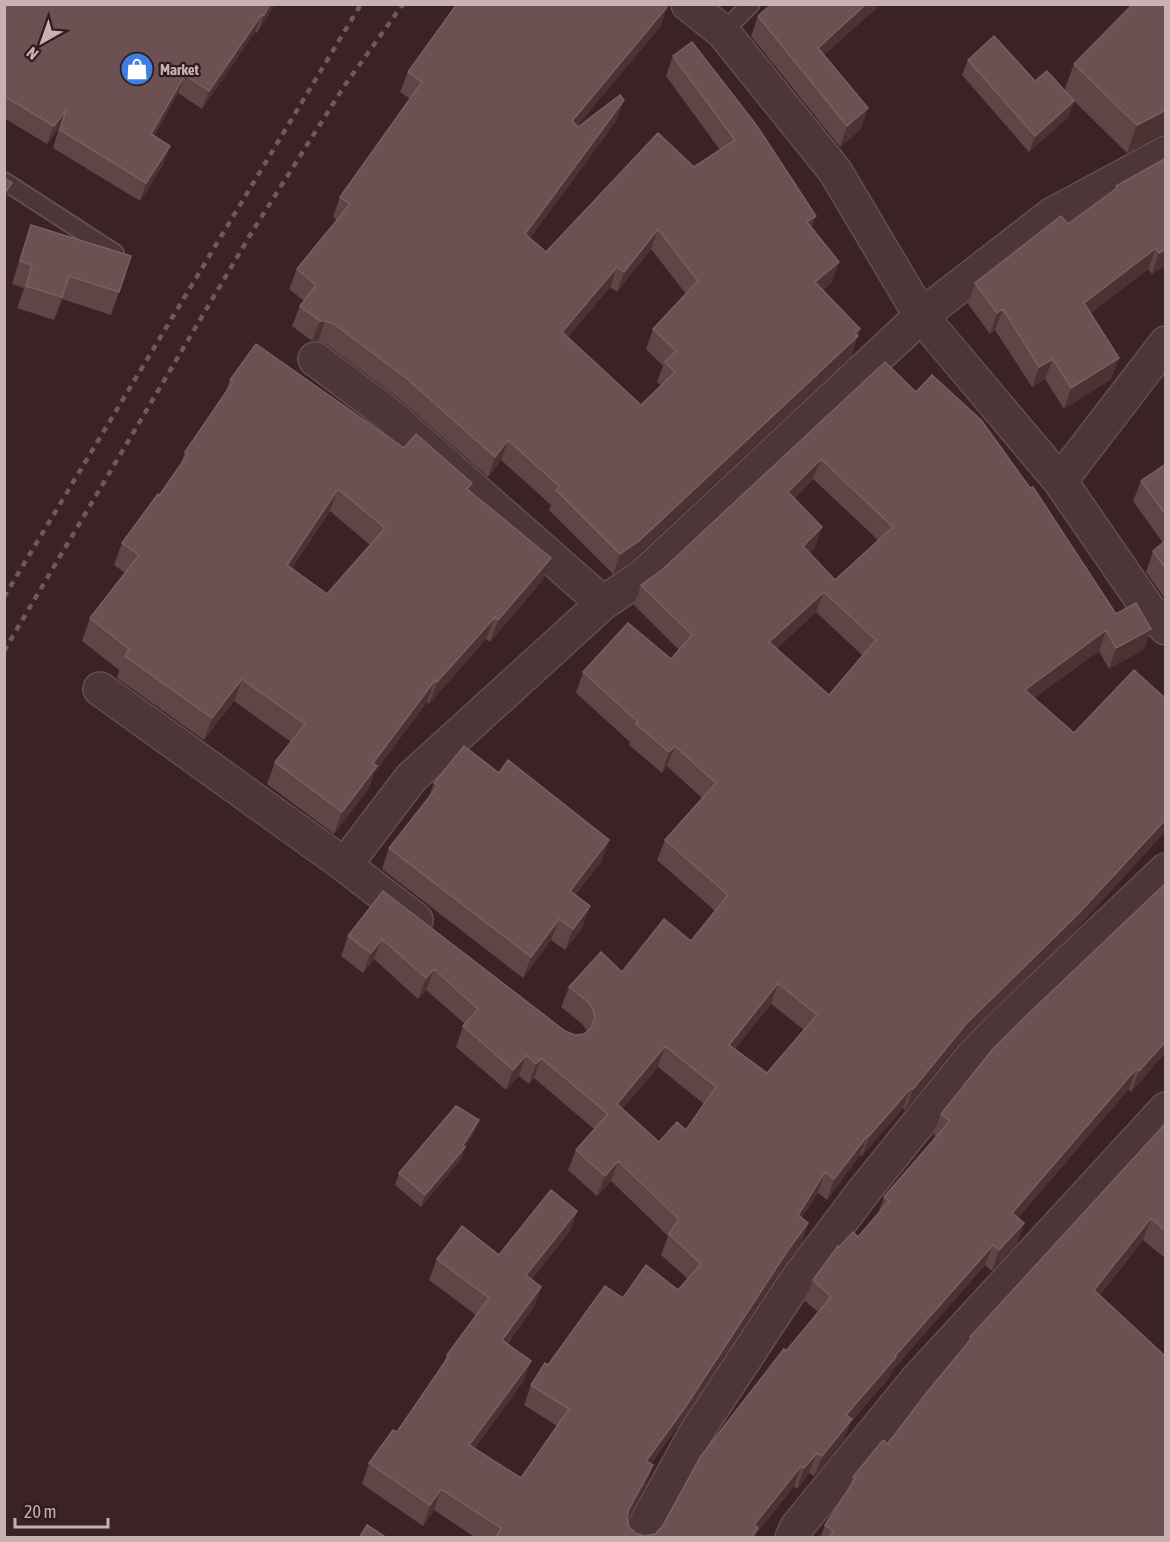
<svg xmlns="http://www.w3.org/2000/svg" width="1170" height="1542" viewBox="0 0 1170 1542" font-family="'Asap Condensed',sans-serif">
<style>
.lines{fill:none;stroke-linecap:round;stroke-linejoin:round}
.lane-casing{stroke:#634e4f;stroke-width:20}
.street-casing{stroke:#634e4f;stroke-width:36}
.lane{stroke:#4c3637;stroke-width:16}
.street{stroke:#4c3637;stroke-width:33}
.rail{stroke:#73585a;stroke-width:4.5;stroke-dasharray:6 6;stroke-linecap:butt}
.wall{fill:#614446;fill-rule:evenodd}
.shaded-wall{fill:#4d3234}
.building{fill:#6c5052;stroke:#7a5f61;stroke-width:1.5;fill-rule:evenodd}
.labels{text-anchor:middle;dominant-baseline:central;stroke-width:4.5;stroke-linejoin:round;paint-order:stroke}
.poi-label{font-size:15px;font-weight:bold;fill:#c7b1b2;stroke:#301b1d;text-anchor:start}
</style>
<rect width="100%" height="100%" fill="#3b2224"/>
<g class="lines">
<g class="lane-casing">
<path id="lane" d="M723 32 751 4
M4 181 115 253"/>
</g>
<g class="street-casing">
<path id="street" d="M688 4 723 32 835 171 921 316 1060 481 1149 610 1166 628
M315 359 387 413 603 603
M1060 481 1166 343
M100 689 345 865 416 920
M345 865 411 778 603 603 643 576 921 316 1053 214 1166 153
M638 1538 697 1431 796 1281 863 1192 971 1058 1005 1023 1166 870
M792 1538 797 1527 915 1382 1166 1109"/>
</g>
<use href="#lane" class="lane"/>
<use href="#street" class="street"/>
<path class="rail" d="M4 597 361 4
M4 651 252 232 345 85 403 4"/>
</g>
<path class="wall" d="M4 4H275L257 33 255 32 202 109 178 93 154 136 163 165 140 201 53 148 59 128 47 144 4 118Z
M881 4 824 55 861 129 840 147 751 36 758 16Z
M667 7 660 27 577 126 578 127 617 120 530 238 546 252 694 167 720 150 666 76 673 56 812 228 832 282 823 290 860 329 851 356 631 561 613 574 549 510 551 505 501 460 488 477 398 398 326 344 318 341H312L292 326 300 306 304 301 289 289 297 269 337 220 333 217 340 197 410 99 400 92 408 72ZM651 249 686 294 653 329 646 349 663 366 657 382 661 385 641 405 568 337 610 287 617 292Z
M968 60 1064 91 1074 64 1158 136 1127 153 1071 98 1074 101 1068 117 1029 152 962 75Z
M1166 158V265L1152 274 1148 269 1091 313 1111 379 1064 409 1045 379 1032 387 995 330 990 334 968 304 975 283 1068 224 1115 189 1116 186Z
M31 225 119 292 111 315 62 299 54 320 17 308 24 288 12 284 23 248Z
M885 362 1116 614 1151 629 1144 649 1109 669 1099 651 1034 698 1072 934 957 1045 905 1110 903 1108 862 1156 860 1155 827 1200 818 1193 801 1218 808 1223 801 1244 780 1271 678 1426 651 1464 653 1465 645 1486 627 1519 629 1527 637 1534 645 1536 655 1534 662 1527 786 1351 818 1312 805 1301 813 1280 839 1247 858 1237 878 1214 884 1197 936 1137 934 1134 941 1114 1166 883V1052L1131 1092 1129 1089 1018 1218 1024 1223 1017 1244 992 1271 985 1265 891 1372 889 1378 850 1423 844 1439 814 1476 809 1473 797 1489 794 1486 756 1534 754 1538H476L434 1510 423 1526 362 1484 369 1463 397 1432 443 1365 447 1355 476 1315 429 1280 437 1259 499 1255 577 1211 570 1231 532 1279 541 1287 534 1307 507 1344 531 1361 523 1382 474 1449 521 1478 557 1426 524 1405 531 1385 548 1365 623 1298 678 1290 688 1279 661 1255 668 1236 611 1181 597 1196 568 1170 576 1150 594 1129 534 1078 529 1084 519 1076 506 1090 456 1047 463 1026 465 1024 426 990 418 999 374 959 363 973 341 956 348 936 383 891 565 1031 575 1035 584 1034 586 1032V1029L581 1023 561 1007 569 987 622 972 691 941 715 911 657 860 665 840 702 798 667 766 662 773 629 745 630 742 576 693 583 672 671 659 679 650 634 605 641 585 663 569ZM813 479 878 540 835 580 809 553 815 547 794 499ZM816 612 863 656 829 695 776 649ZM771 1004 804 1030 767 1073 735 1049ZM658 1067 704 1104 686 1130 659 1142 622 1109Z
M230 380 404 448 469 490 543 580 490 642 486 639 429 704 427 702 374 773 369 788 334 834 267 784 275 762 291 742 234 701 204 740 117 678 119 670 82 641 90 618 125 573 114 565 122 543 159 496 180 466 185 452 226 391ZM330 511 370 545 327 594 292 568Z
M1166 464V600L1146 572 1153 551 1163 543 1133 501 1141 481Z
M434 783 602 861 575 895 590 906 582 928 565 950 551 940 523 978 382 869 389 848 429 796Z
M479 1120 474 1132 465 1147 461 1159 421 1207 395 1185 399 1173Z
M1166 1123V1259L1143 1240 1100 1295 1166 1538H820L825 1525 848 1490 853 1477 888 1444 967 1344 970 1337Z"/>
<path class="shaded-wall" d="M270 4H275L257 33 264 15Z
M866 4H881L810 68 818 48Z
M667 7 660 27 565 141 572 121Z
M262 14 255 32 202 109 209 91Z
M185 75 178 93 145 153 151 134Z
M624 100 617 120 518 254 525 234Z
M1074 101 1068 117 1029 152 1035 136Z
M868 108 861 129 840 147 847 126Z
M66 110 59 128 47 144 54 126Z
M1166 110V134L1158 136 1127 153 1137 125Z
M170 146 163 165 140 201 146 183Z
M12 183 5 202 4 203V194Z
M816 216 809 236 807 222Z
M658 229 651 249 617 292 624 272Z
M1156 248 1148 269 1077 324 1084 303Z
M1166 249V265L1152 274 1159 253Z
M839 262 832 282 808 302 815 282Z
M617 267 610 287 555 352 562 332Z
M1003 309 995 330 990 334 997 313Z
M320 321H325L318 341H312Z
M860 329 851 356 631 561 613 574 620 554Z
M1119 358 1111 379 1064 409 1071 388Z
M1053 359 1045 379 1032 387 1039 367Z
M508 440 501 460 488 477 495 457Z
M821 459 813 479 780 513 788 492Z
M338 489 330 511 279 587 287 565Z
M822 527 815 547 795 566 803 546Z
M551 558 543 580 490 642 498 620Z
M824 592 816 612 761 662 769 642Z
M495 617 486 639 429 704 437 682Z
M1151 629 1144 649 1109 669 1116 648Z
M1106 630 1099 651 1017 710 1025 690Z
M242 679 234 701 204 740 212 718Z
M435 680 427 702 374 773 369 788 334 834 342 812 373 763Z
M675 746 667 766 662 773 669 752Z
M1166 819V831L1072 934 957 1045 905 1110 913 1089 965 1025Z
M609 840 602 861 562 912 570 891Z
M590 906 582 928 565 950 573 929Z
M559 919 551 940 523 978 531 957Z
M382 939 374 959 363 973 371 953Z
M434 969 426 990 418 999 426 978Z
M778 983 771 1004 722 1065 729 1045Z
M1166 1041V1052L1131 1092 1139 1071Z
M665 1046 658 1067 609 1124 617 1104Z
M526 1055 519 1076 506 1090 513 1070Z
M541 1058 534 1078 529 1084 536 1064Z
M1136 1069 1129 1089 1005 1233 1012 1213Z
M911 1088 903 1108 862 1156 869 1136Z
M479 1120 474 1132 463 1150 465 1147 461 1159 421 1207 425 1195 463 1145Z
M868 1135 860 1155 827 1200 834 1179Z
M618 1161 611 1181 597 1196 605 1176Z
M825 1172 818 1193 790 1235 798 1215Z
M577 1211 570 1231 519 1295 526 1275Z
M1151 1218 1143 1240 1087 1311 1094 1290Z
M808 1223 801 1244 780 1271 678 1426 639 1481 646 1461 788 1250Z
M1024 1223 1017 1244 992 1271 999 1250Z
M993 1245 985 1265 891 1372 889 1378 850 1422 844 1439 814 1476 822 1456 846 1415 895 1356Z
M541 1287 534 1307 494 1360 502 1340Z
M531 1361 523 1382 461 1466 469 1445Z
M817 1453 809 1473 797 1489 804 1468Z
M653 1465 645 1486 622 1529 629 1509Z
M801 1466 794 1486 756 1534 754 1538H749L754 1525Z
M441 1489 434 1510 423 1526 430 1505Z"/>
<path class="building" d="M4 4H270L264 15 262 14 209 91 185 75 151 134 170 146 146 183 60 130 66 110 54 126 4 96Z
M457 4H665L667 7 572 121 578 127 620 95 624 100 525 234 546 252 658 133 694 167 735 140 673 56 692 42 757 126 816 216 807 222 839 262 815 282 860 329 855 333 858 336 639 541 620 554 556 490 560 487 508 440 495 457 406 378 334 324 325 321H320L300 306 316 285 297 269 350 204 340 197 422 82 408 72ZM658 229 698 281 653 329 676 351 665 362 675 372 641 405 562 332 617 267 624 272Z
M772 4H866L818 48 868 108 847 126 758 16Z
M1133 4H1166V110L1137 125 1074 64Z
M994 36 1035 81 1047 71 1074 101 1035 136 968 60Z
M1166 158V249L1159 253 1156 248 1084 303 1119 358 1071 388 1053 359 1039 367 1003 309 997 313 975 283 1061 216 1068 224 1117 188 1116 186Z
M4 178 12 183 4 194Z
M31 225 131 256 119 292 69 276 62 297 26 286 32 265 20 261Z
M256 344 404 448 416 434 472 483 467 489 551 558 498 620 495 617 437 682 435 680 373 763 377 766 342 812 275 762 305 724 242 679 212 718 125 656 129 649 90 618 139 555 122 543 158 494 159 496 188 454 185 452 233 382 230 380ZM338 489 385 528 327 594 287 565Z
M885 362 916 392 932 375 981 420 1030 488 1033 487 1116 614 1136 603 1151 629 1116 648 1106 630 1025 690 1074 733 1134 670 1166 699V819L1079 913 965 1025 913 1089 911 1088 869 1136 868 1135 834 1179 825 1172 798 1215 808 1223 788 1250 686 1406 646 1461 653 1465 629 1509 627 1517 629 1527 637 1534 645 1536 655 1534 662 1527 701 1456 784 1349 786 1351 831 1297 813 1280 838 1246 839 1247 853 1232 858 1237 889 1201 884 1197 950 1121 941 1114 992 1050 1026 1016 1166 883V1041L1139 1071 1136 1069 1012 1213 1024 1223 999 1250 993 1245 895 1356 896 1357 846 1415 852 1419 822 1456 817 1453 804 1468 801 1466 754 1525 758 1528 751 1538H496L501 1528 441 1489 430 1505 369 1463 393 1430 397 1432 449 1356 447 1355 489 1298 437 1259 462 1226 499 1255 551 1190 577 1211 526 1275 541 1287 502 1340 531 1361 469 1445 521 1478 569 1409 531 1385 545 1363 548 1365 605 1286 623 1298 646 1265 678 1290 701 1264 669 1234 679 1219 618 1161 605 1176 576 1150 608 1114 541 1058 536 1064 526 1055 513 1070 463 1026 478 1009 434 969 426 978 382 939 371 953 348 936 383 891 565 1031 575 1035 584 1034 591 1028 595 1018 593 1009 588 1002 569 987 601 952 622 972 664 919 691 941 728 895 665 840 716 783 675 746 669 752 636 724 638 722 583 672 628 623 671 659 692 635 641 585 663 569ZM821 459 893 527 835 580 803 546 822 527 788 492ZM824 592 876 640 829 695 769 642ZM778 983 817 1015 767 1073 729 1045ZM665 1046 716 1087 686 1130 677 1122 659 1142 617 1104Z
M1166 464V515L1141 481Z
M1166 540V569L1153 551Z
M464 746 499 773 508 760 609 840 570 891 590 906 573 929 559 919 531 957 389 848 438 786 434 783Z
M456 1106 479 1120 463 1145 465 1147 425 1195 399 1173Z
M1166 1123V1231L1151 1218 1094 1290 1165 1356 1166 1355V1538H829L833 1531 825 1525 855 1479 853 1477 883 1440 888 1444 924 1396 971 1339 970 1337Z
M367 1525 387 1538H359Z"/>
<defs>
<g id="shop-disc" transform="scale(1.725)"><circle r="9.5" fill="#3f7fe0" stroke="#301b1d"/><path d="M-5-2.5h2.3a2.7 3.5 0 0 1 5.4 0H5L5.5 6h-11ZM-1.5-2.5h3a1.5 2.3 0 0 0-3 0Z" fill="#fff"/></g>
</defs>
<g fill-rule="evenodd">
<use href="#shop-disc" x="137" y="69"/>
</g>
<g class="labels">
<g class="poi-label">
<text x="160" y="69">Market</text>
</g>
</g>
<rect width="1170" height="1542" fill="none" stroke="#c7b1b2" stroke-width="12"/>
<g transform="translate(42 42) rotate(220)" stroke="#301b1d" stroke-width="4.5" paint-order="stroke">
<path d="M0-4.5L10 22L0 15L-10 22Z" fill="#c7b1b2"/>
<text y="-9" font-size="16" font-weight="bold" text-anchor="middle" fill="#c7b1b2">N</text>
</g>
<path d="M15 1518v9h93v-9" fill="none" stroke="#c7b1b2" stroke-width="3"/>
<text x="24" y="1518" font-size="18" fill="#c7b1b2" stroke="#301b1d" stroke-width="4.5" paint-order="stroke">20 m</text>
</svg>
